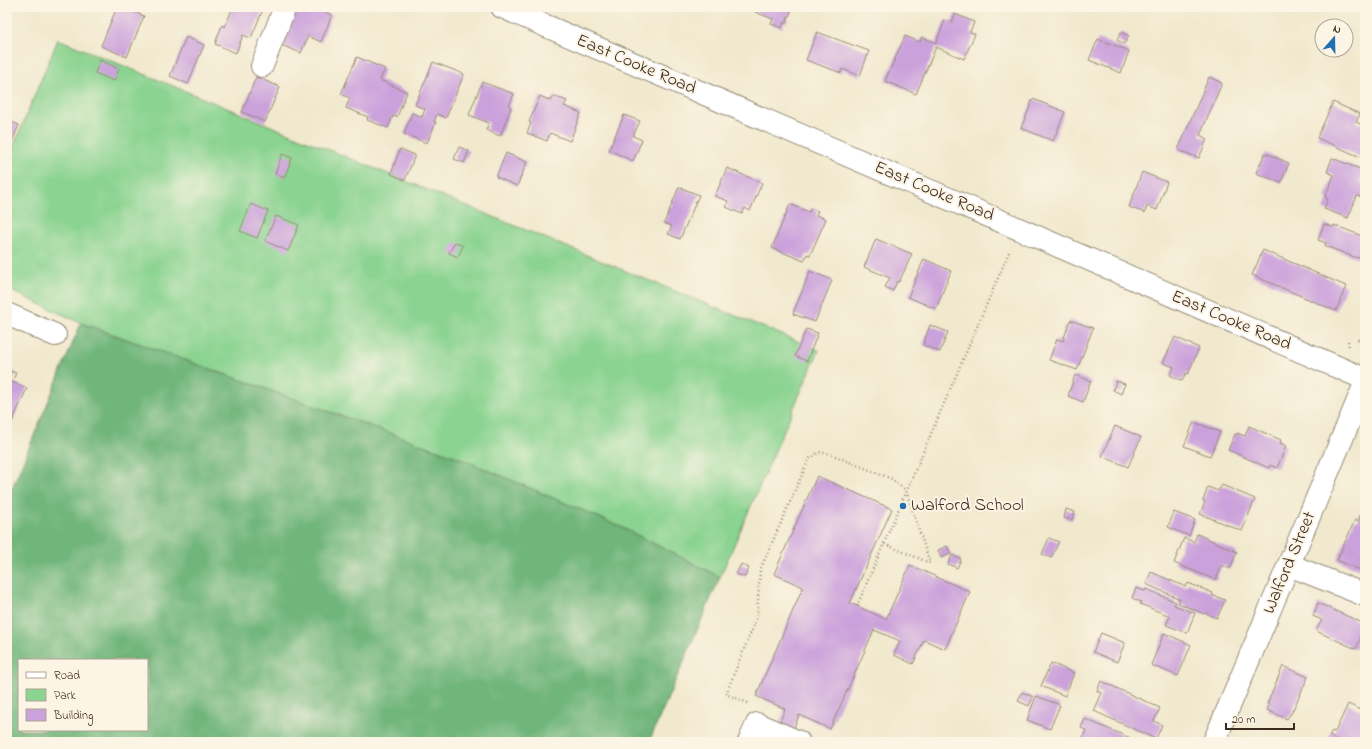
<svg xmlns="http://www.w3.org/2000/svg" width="1372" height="749" viewBox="0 0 1372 749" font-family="'Indie Flower',sans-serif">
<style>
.green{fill:#8ad390;stroke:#627e57}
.forest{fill:#6fb57a;stroke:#55704c;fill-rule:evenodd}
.building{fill:#cba1db}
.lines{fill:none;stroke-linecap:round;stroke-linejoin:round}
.minor-casing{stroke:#968a76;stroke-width:24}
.path{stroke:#968a76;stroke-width:2.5;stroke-dasharray:1 3;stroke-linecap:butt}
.minor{stroke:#fff;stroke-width:22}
.poi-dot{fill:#1f6fb2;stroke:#fcf5e5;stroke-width:1.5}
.labels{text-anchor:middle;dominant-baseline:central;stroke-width:4;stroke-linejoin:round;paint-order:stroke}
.street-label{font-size:18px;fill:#3b2a1e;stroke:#fcf5e5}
.poi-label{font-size:18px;fill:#3b2a1e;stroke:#fcf5e5;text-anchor:start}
</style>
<rect width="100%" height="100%" fill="#fcf5e5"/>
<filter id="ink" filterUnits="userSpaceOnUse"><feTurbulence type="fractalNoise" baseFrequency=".025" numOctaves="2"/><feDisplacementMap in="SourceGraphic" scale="8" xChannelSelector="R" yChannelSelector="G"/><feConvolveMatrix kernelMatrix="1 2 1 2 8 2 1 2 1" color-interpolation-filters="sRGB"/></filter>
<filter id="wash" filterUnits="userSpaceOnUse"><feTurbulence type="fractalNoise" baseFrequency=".012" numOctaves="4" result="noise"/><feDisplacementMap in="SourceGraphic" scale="16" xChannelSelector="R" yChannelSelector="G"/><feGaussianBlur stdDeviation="0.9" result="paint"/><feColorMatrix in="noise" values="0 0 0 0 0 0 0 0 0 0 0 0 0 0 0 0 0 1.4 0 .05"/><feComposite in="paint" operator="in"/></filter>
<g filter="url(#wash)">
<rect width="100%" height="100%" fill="#f1e9ce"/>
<path class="green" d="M58 39 819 350 720 577 619 526 457 457 81 323 7 289V162Z"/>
<path class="forest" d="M81 323 457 457 619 526 720 577 649 742H7V500ZM19 660H147V730H19Z"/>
<g id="blocks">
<path class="building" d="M117 7H122L144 16 127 57 101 46Z
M233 7H264L251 38 243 35 236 53 215 44 222 25 225 27Z
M297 7H312L332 15 321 42 308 36 301 53 281 45Z
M757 7H793L786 23 784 22 782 28 771 24 773 19 755 12Z
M955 14 974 22 970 32 975 34 964 59 936 47 916 94 885 81 905 36 920 42 922 37 936 43 945 20 952 22Z
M817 32 869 51 860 76 842 69 841 73 806 60Z
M1121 32 1129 36 1124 44 1117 40Z
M186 37 204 45 188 84 170 76Z
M1098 39 1129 51 1121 73 1089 60Z
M357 57 385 69 380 80 407 92 397 117 393 116 388 128 367 120 368 117 346 108 350 98 341 94Z
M100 60 119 69 114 81 95 73Z
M433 62 464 74 446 118 437 114 434 122H436L427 143 404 134 412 113 422 117 425 109 415 105Z
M256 77 280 87 265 122 242 112Z
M1209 77 1222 83 1200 135 1207 139 1199 158 1178 150Z
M482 82 514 94 509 106 511 108 500 136 486 130 489 123 469 115Z
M540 96 551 101 554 96 567 101 564 106 581 113 570 141 550 133 547 141 527 133 531 123 529 122Z
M1033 99 1065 112 1053 141 1021 128Z
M1333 102 1360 114 1356 122 1365 126V159L1317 138Z
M624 115 640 121 633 136 642 140 633 161 609 150Z
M7 120 19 125 9 148 7 147Z
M459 147 469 151 464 163 454 159Z
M400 149 415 155 405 180 391 174Z
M506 153 527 162 517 186 496 177Z
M1265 153 1289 163 1281 183 1256 173Z
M282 154 292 158 284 178 275 174Z
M1332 158 1365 171 1360 182 1365 184V195L1364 198 1357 196 1348 218 1324 209 1328 199 1325 197 1334 175 1327 172Z
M727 168 762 183 750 211 745 208 742 214 726 207 728 201 715 196Z
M1142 172 1167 182 1157 210 1147 206 1145 213 1129 207Z
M679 187 699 195 680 239 668 234 672 226 664 223Z
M251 204 268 211 257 238 240 231Z
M790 204 809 212 811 208 818 211 816 215 826 219 810 255 807 254 804 261 772 248Z
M276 216 299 225 288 251 265 241Z
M1324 224 1333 227 1334 225 1365 237 1364 259 1358 257 1357 258 1325 246 1326 243 1318 240Z
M876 239 912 254 899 282 897 281 893 291 885 287 890 278 864 267Z
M455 242 463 246 458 257 449 253Z
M1263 250 1346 286 1336 311 1252 275Z
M924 259 951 271 936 309 908 297Z
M810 271 832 280 815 322 793 314Z
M1070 320 1093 328 1077 370 1049 360 1057 339 1063 341Z
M930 325 948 332 940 352 923 345Z
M806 329 818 333 807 361 795 356Z
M1175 337 1199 348 1188 374 1186 373 1182 381 1170 375 1174 367 1163 363Z
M7 370 16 373 12 382 27 388 10 427 7 426Z
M1075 375 1091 381 1083 402 1068 396Z
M1116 381 1125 384 1121 394 1113 390Z
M1194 422 1220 432 1210 456 1184 446Z
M1115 426 1141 437 1128 467 1102 456Z
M1249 426 1281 440 1280 443 1286 446 1277 468 1270 465 1269 468 1228 450 1235 434 1236 435 1237 433 1245 436Z
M817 476 892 509 850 603 886 619 910 565 970 592 945 649 924 640 913 664 894 655 900 641 874 630 830 729 799 715 793 730 779 724 785 709 756 696 803 587 774 574Z
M1222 485 1255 499 1242 531 1200 514 1205 502 1203 501 1208 487 1218 491Z
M1365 504V540L1362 547 1365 548V572L1337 560 1355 520 1358 521Z
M1066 509 1075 512 1072 520 1064 518Z
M1174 512 1195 520 1189 536 1168 527Z
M1197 534 1237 552 1230 569 1222 565 1216 580 1174 563 1184 538 1194 542Z
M1049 538 1059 542 1051 558 1042 554Z
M947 546 951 554 941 558 938 550Z
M952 555 961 559 957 568 948 564Z
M741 564 749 568 745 577 736 574Z
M1151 572 1186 587 1188 583 1213 593 1212 595 1225 600 1217 618 1205 613 1204 614 1178 603 1180 599 1146 584Z
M1136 588 1145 591 1146 589 1176 602 1174 605 1195 613 1187 633 1166 625 1170 616 1140 604 1141 602 1132 598Z
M1318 603 1365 624V628L1356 649 1316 631 1322 620 1313 616Z
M1101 633 1125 643 1117 662 1093 652Z
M1164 633 1191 645 1178 676 1151 665Z
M1051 663 1074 673 1065 696 1041 686Z
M1283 666 1308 677 1291 714H1290L1287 719 1267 710 1269 705 1267 704Z
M1101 681 1160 708 1154 721 1162 725 1156 739 1094 711 1102 693 1097 691Z
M1022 692 1033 697 1029 706 1018 701Z
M1036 696 1060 705 1050 729 1027 720Z
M1348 704 1365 712V742H1342L1329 736 1332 731 1335 732Z
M1085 719 1140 742H1081L1086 730 1081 728Z"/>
</g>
</g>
<g filter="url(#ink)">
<use href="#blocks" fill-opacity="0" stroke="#968a76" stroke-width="1"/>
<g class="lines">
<g class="minor-casing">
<path id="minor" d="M502 7 1019 229 1365 379
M262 66 285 7
M7 314 55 335
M1289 565 1365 595
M749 742 757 724 799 742
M1214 742 1365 384"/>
</g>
<path class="path" d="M1358 339 1362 345
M1348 341 1349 347
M857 606 1010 250
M748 703 726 694 757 617 760 570 809 459 819 452 830 454 892 479 906 491 930 563 884 544"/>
<use href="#minor" class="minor"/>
</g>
</g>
<circle class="poi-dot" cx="903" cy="506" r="4"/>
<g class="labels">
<g class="street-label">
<text transform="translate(636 65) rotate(23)">East Cooke Road</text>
<text transform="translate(934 192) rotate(23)">East Cooke Road</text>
<text transform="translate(1231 321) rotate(23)">East Cooke Road</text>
<text transform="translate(1290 563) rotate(-67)">Walford Street</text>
</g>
<g class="poi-label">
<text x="911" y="506">Walford School</text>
</g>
</g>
<rect width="1372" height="749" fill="none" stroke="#fcf5e5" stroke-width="24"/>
<rect x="18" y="659" width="130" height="72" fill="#fcf5e5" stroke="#afa495"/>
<rect x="26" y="672" width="20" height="6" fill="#ffffff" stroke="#afa495"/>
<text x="54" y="679" font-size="12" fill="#3b2a1e">Road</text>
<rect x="26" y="689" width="20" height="12" fill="#8ad390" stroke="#afa495"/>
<text x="54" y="699" font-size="12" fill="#3b2a1e">Park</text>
<rect x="26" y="709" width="20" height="12" fill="#cba1db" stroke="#afa495"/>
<text x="54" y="719" font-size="12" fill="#3b2a1e">Building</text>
<g transform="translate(1334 38) rotate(20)"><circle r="19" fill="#fcf5e5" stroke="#afa495"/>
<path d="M0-3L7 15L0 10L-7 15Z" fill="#1f6fb2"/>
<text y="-6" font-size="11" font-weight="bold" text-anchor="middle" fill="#3b2a1e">N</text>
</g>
<path d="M1226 723v6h68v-6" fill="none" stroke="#3b2a1e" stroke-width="2"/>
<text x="1232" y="723" font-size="12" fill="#3b2a1e" stroke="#fcf5e5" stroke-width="3" paint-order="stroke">20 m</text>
</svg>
